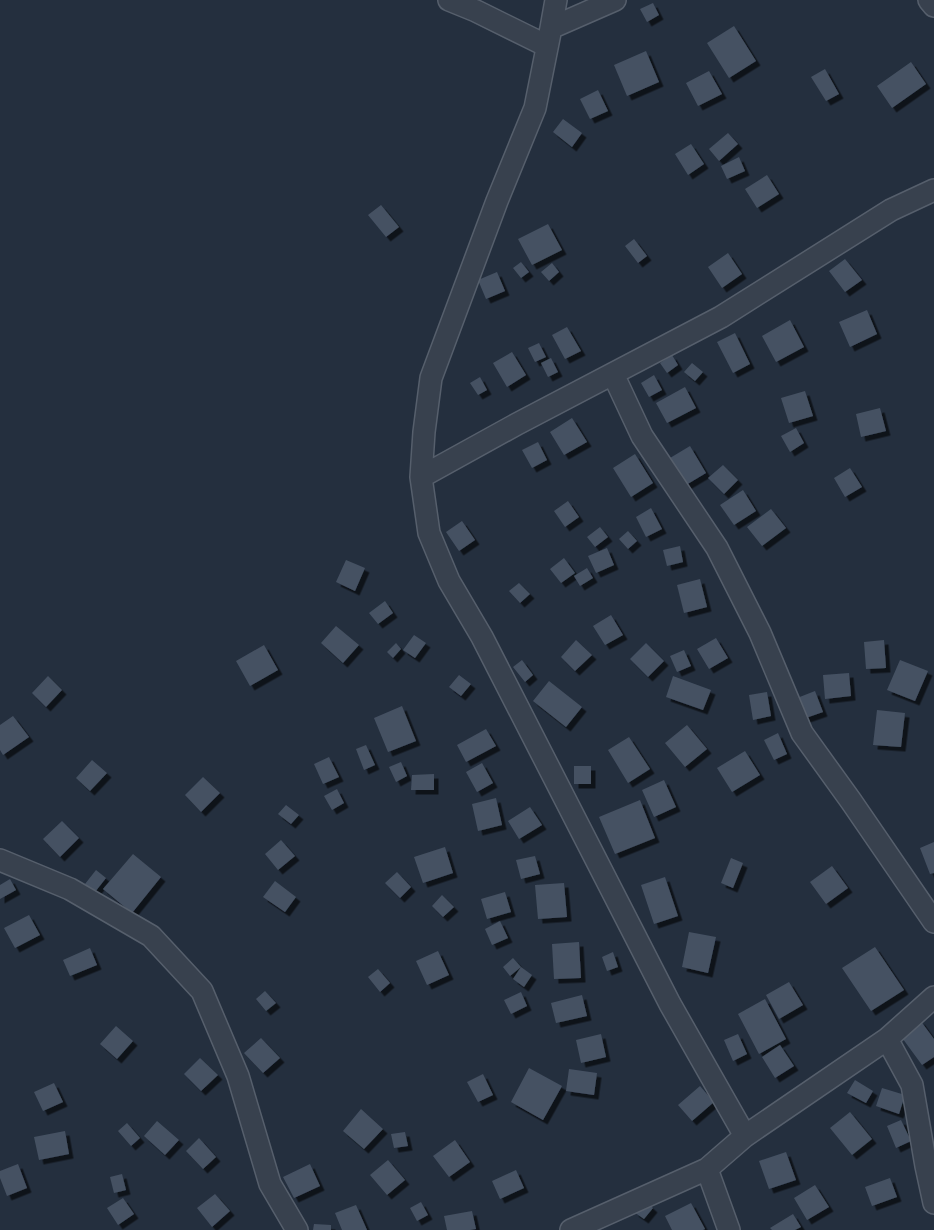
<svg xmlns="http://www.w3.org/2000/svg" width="934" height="1230" viewBox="0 0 934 1230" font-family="'Source Sans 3',sans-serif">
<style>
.building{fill:#455162;filter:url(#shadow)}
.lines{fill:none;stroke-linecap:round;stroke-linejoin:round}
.street-casing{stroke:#565f6c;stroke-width:24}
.street{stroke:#38414e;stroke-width:21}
</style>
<defs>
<filter id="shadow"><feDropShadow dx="4.5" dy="4.5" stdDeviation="0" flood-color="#0009"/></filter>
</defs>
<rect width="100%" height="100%" fill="#242f3e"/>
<path class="building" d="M653 3 659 15 647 22 640 9Z
M734 26 756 61 729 78 707 43Z
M646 51 659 82 627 96 614 65Z
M911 62 926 84 892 108 877 86Z
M825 69 839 94 826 101 811 77Z
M709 71 722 94 698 106 686 83Z
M598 90 608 111 590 119 580 99Z
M563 119 582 133 572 147 553 132Z
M728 133 738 144 719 161 709 149Z
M691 144 704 164 688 175 675 154Z
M739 157 745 171 727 179 721 166Z
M767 175 779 194 757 208 745 189Z
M381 205 399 227 386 237 368 215Z
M548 224 562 250 532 265 518 239Z
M634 239 647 256 638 263 625 246Z
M728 253 742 274 722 288 708 267Z
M845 259 862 280 845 292 829 271Z
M521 262 529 272 521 278 513 268Z
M552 263 559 272 549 281 541 272Z
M497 272 505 291 486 299 478 280Z
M867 310 877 334 850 347 839 322Z
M790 320 804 347 776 362 762 336Z
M567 327 581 351 565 359 552 335Z
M735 333 750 364 733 373 717 342Z
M539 343 546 357 535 362 528 348Z
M512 352 526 375 507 387 493 363Z
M672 355 678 365 667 373 660 363Z
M551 358 558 372 548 377 541 363Z
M692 363 703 372 695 381 684 372Z
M654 375 662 390 649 397 641 383Z
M480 377 487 390 478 395 470 383Z
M685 387 696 408 667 423 656 403Z
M805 391 813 416 789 423 781 398Z
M880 408 886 431 861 437 856 414Z
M572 418 587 442 564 455 550 432Z
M796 428 804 443 790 452 781 436Z
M538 442 547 460 532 468 522 450Z
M690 446 706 473 686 485 670 458Z
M635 454 653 483 631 497 613 468Z
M723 465 738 480 724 494 708 478Z
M850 468 862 487 845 497 834 478Z
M743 490 756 511 734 525 720 505Z
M568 501 579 517 565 527 554 511Z
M651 508 662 529 646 537 636 517Z
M771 509 786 528 762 546 747 527Z
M462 521 475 540 459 551 446 532Z
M600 527 608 537 595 547 587 537Z
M628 531 637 541 628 549 619 539Z
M680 546 683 562 667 566 663 550Z
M607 548 614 565 596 573 588 556Z
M564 558 575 573 561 583 550 569Z
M346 560 365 568 355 591 336 582Z
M587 568 593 578 580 586 574 576Z
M700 579 707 607 684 613 677 585Z
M519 583 530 594 520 603 509 591Z
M385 601 393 613 378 624 369 613Z
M611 615 623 635 605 645 593 626Z
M336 626 359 645 343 663 321 643Z
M414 635 426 643 415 658 403 650Z
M716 638 728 658 709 669 697 649Z
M576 640 592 655 575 671 561 657Z
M884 640 886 668 866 669 864 642Z
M396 643 401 649 393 658 387 652Z
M646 643 664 661 648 677 630 659Z
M264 645 278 670 250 686 236 661Z
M684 650 691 666 677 672 670 656Z
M522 660 533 675 525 682 513 667Z
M900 660 928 671 915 701 887 690Z
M849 673 851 696 825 699 823 675Z
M459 675 471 684 461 696 449 687Z
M48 676 62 690 46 707 32 693Z
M673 676 711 690 703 710 666 697Z
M549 681 582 707 566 727 533 701Z
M815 691 823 712 800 720 792 700Z
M767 692 771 716 753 720 749 695Z
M402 706 416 741 388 752 374 718Z
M877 710 905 713 901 747 873 745Z
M13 716 29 737 3 755 0 750V725Z
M687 725 707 749 685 767 665 743Z
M486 729 496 746 466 762 457 745Z
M778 733 787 754 774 760 764 740Z
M629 737 650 769 628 783 608 750Z
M366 745 375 765 364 770 356 749Z
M745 751 760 775 732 792 717 768Z
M329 757 339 777 323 784 314 764Z
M92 760 107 773 90 791 76 778Z
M401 762 407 776 396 782 389 767Z
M482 763 493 783 477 792 466 772Z
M574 766H591V784H574Z
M434 774V790H411L412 775Z
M203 777 220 793 201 812 185 795Z
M664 780 676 807 654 817 642 790Z
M337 789 344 803 332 810 324 796Z
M496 798 502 825 478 831 472 804Z
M640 800 655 838 615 854 599 817Z
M286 805 299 815 291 824 278 814Z
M530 807 542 825 519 839 508 821Z
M62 821 79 838 60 857 43 839Z
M281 840 295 856 278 870 265 854Z
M934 842V873L930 874 920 848Z
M445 847 453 873 423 883 414 857Z
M133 854 161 877 132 913 103 889Z
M535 856 540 874 521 879 516 860Z
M731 858 743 863 733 888 721 883Z
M832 866 848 888 826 904 810 882Z
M96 870 106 878 95 892 85 884Z
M397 872 411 887 400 898 385 883Z
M665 877 678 916 654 924 641 885Z
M10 879 16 890 0 899V885Z
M275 881 296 897 285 912 263 897Z
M564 883 567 917 538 919 535 885Z
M505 892 511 912 487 919 481 899Z
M442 895 454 907 443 917 432 906Z
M29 915 40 935 15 948 4 928Z
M500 921 508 938 492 945 485 929Z
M689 932 716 937 708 973 682 967Z
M579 942 581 978 554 979 552 944Z
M875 947 904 990 871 1011 842 968Z
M90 948 97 965 70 976 63 960Z
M438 951 449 975 427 985 416 961Z
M613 952 618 967 607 971 602 957Z
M513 958 521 967 532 975 524 987 513 979 521 967 510 976 503 967Z
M378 969 390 983 380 992 368 977Z
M789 982 803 1005 779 1019 766 995Z
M265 991 276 1003 266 1011 256 999Z
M521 992 527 1006 511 1014 504 1000Z
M582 995 587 1016 556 1023 551 1003Z
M765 999 786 1039 759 1054 738 1014Z
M920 1020 934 1039V1057L922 1065 900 1035Z
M116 1026 133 1041 117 1059 100 1044Z
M601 1034 606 1057 581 1063 576 1040Z
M738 1034 747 1054 733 1061 724 1040Z
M261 1038 280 1058 263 1073 244 1053Z
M780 1045 794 1066 775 1078 762 1057Z
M200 1058 218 1075 201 1091 184 1074Z
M529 1068 562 1086 543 1120 511 1102Z
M569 1069 597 1073 594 1095 566 1091Z
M483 1074 493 1095 478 1102 467 1082Z
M855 1080 873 1091 866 1103 847 1093Z
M54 1083 63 1102 43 1111 34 1092Z
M700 1086 714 1102 692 1121 678 1105Z
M882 1088 905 1095 899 1114 876 1106Z
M361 1109 383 1129 364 1149 343 1131Z
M850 1112 872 1139 852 1155 830 1128Z
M901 1120 911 1141 896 1148 887 1126Z
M157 1121 179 1140 165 1155 144 1136Z
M127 1123 140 1138 131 1146 118 1131Z
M65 1131 69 1154 39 1160 34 1137Z
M405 1132 408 1146 394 1148 391 1134Z
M199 1138 216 1157 203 1169 186 1151Z
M455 1140 470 1162 449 1177 433 1156Z
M786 1152 796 1180 769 1189 759 1161Z
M388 1160 405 1180 387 1195 370 1175Z
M18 1164 27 1188 7 1196 0 1178V1171Z
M310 1164 320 1186 294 1198 283 1177Z
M516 1170 524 1188 500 1199 492 1181Z
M122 1174 126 1190 114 1193 110 1177Z
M890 1178 897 1197 872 1206 865 1187Z
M815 1185 829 1207 807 1220 794 1198Z
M215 1194 230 1211 212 1227 197 1208Z
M123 1198 134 1214 118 1225 107 1208Z
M644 1200 653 1208 644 1219 634 1212Z
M421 1202 428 1215 417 1221 410 1208Z
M691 1203 705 1229 703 1230H672L665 1216Z
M356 1205 367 1230H342L335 1213Z
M472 1211 476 1229 470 1230H447L444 1216Z
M793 1214 801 1227 795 1230H772L770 1228Z
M314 1224 331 1225V1230H313Z"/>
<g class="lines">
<g class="street-casing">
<path id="street" d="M449 0 476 11 547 46
M556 0 551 28 535 108 497 201 431 378 424 432 421 477 429 533 449 581 482 637 670 1004 745 1136
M929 0 934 6
M551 28 615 0
M613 374 642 436 717 548 760 633 802 733 851 801 934 922
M421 477 517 424 721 317 891 210 934 190
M0 860 70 889 151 936 202 991 238 1076 270 1184 297 1230
M887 1039 912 1085 926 1166 934 1203
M571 1230 707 1169
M729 1230 707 1169 745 1136 887 1039 934 997"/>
</g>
<use href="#street" class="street"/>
</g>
</svg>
